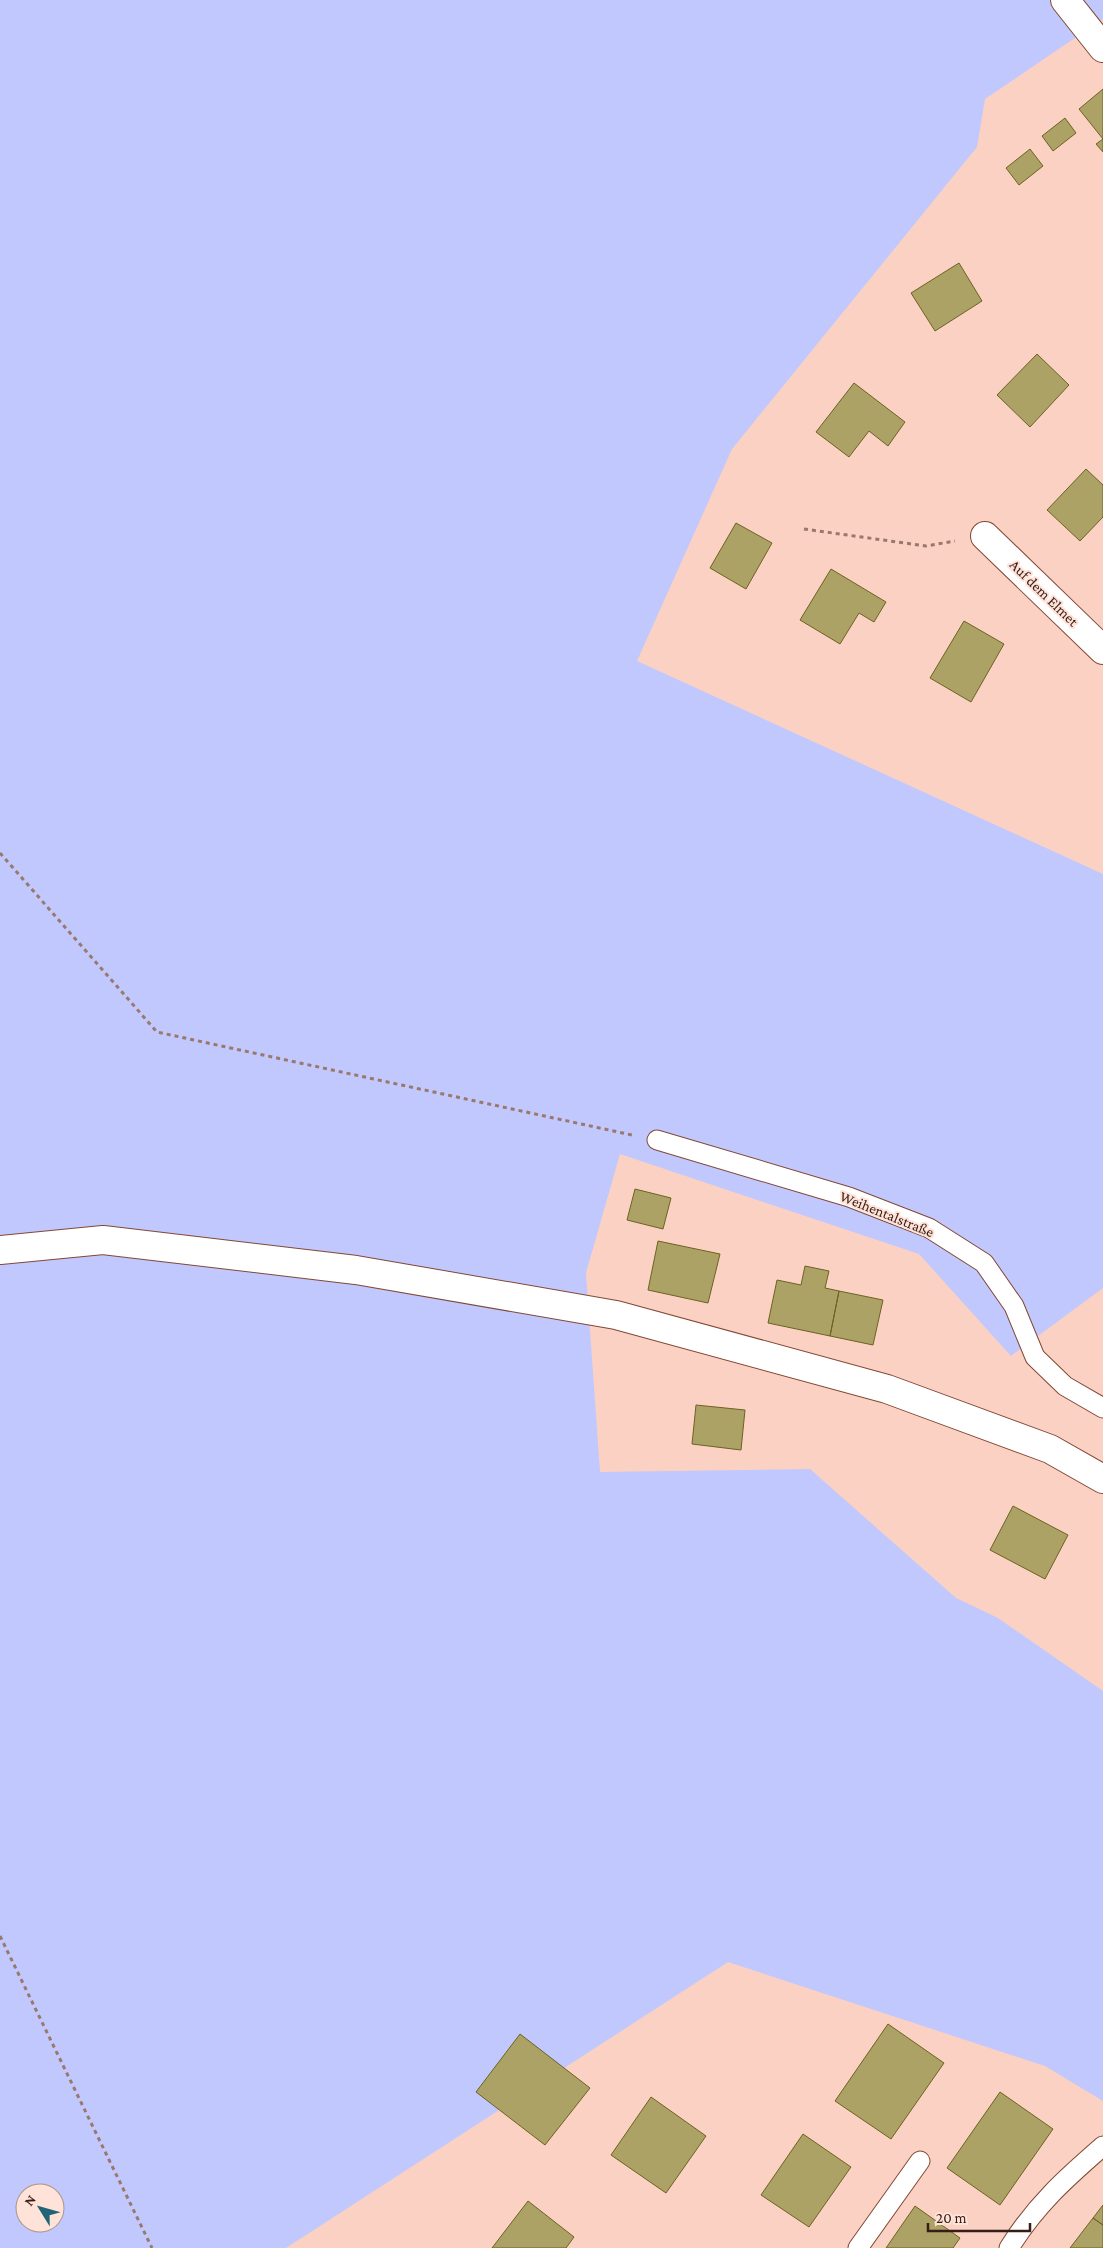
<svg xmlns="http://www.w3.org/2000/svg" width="1103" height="2248" viewBox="0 0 1103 2248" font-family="'Crimson Pro',serif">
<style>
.green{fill:#c1c8fe;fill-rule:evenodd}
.building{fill:#ada266;stroke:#6d6221}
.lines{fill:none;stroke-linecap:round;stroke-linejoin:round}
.service-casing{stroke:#824834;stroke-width:21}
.minor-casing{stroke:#824834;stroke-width:30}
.tertiary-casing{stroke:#824834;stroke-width:30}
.path{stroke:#9a786d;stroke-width:3;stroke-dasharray:4 4;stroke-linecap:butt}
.service{stroke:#fff;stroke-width:19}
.minor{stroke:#fff;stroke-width:28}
.tertiary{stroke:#fff;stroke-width:28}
.labels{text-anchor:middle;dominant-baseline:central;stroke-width:4;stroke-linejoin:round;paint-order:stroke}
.street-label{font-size:15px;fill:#361d15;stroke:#ffe2d8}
</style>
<rect width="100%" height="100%" fill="#fbd1c3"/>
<path class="green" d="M0 0H1103V19L985 99 977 147 732 449 637 661 1103 874V1288L1011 1356 919 1254 620 1154 586 1273 600 1472 810 1469 956 1598 998 1618 1103 1691V2101L1045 2066 728 1962 286 2248H0ZM25 2193H55V2223H25Z"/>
<path class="building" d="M1103 89V152L1096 144 1103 139 1079 109Z
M1065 118 1076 133 1053 151 1042 136Z
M1030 149 1043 166 1019 185 1006 168Z
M959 263 982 301 935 331 911 293Z
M1037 354 1069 385 1030 427 997 395Z
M854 383 905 422 888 446 869 431 849 457 816 432Z
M1086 469 1103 485V517L1080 541 1047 510Z
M736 523 772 543 746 589 710 568Z
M831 569 886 602 874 622 859 613 840 644 800 620Z
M964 621 1004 644 971 702 930 678Z
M635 1189 671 1198 663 1229 627 1220Z
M658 1241 720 1254 708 1303 648 1290Z
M805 1266 829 1271 825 1288 839 1291 830 1336 768 1323 777 1280 801 1285Z
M839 1291 883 1300 873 1345 830 1336Z
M696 1405 745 1410 741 1450 692 1444Z
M1013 1506 1068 1535 1045 1579 990 1550Z
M888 2024 944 2063 891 2139 835 2101Z
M520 2034 590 2088 545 2145 476 2092Z
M1000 2092 1053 2129 1000 2205 947 2168Z
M651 2097 706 2136 666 2193 611 2155Z
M803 2134 851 2167 809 2227 761 2195Z
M528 2201 574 2237 566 2248H492Z
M1103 2205V2225L1093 2218Z
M915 2206 960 2238 953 2248H886Z
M1093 2218 1103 2225V2248H1070Z"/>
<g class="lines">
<g class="service-casing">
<path id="service" d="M657 1140 849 1197 929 1228 984 1263 1014 1306 1035 1357 1065 1386 1103 1408
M858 2248 920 2161
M1009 2248C1036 2205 1065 2179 1103 2146"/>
</g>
<g class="minor-casing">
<path id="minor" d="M1065 0 1103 48
M985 536 1103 650"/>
</g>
<g class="tertiary-casing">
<path id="tertiary" d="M0 1250 103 1240 356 1270 616 1315 887 1389 1050 1449 1103 1479"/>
</g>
<path class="path" d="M804 529 926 546 955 541
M0 853 157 1032 632 1135
M0 1936 152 2248"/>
<use href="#service" class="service"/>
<use href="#minor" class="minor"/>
<use href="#tertiary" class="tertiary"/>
</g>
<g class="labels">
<g class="street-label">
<text transform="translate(1044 593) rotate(44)">Auf dem Elmet</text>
<text transform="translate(887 1214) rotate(22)">Weihentalstraße</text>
</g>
</g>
<g transform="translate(40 2208) rotate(307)"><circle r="24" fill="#ffe2d8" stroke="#af938a"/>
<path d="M0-4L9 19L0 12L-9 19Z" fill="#216477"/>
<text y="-8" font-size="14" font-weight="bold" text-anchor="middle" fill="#361d15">N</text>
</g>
<path d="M928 2223v8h102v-8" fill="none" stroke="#361d15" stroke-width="2.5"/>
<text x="936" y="2223" font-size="15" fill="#361d15" stroke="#ffe2d8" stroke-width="4" paint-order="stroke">20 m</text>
</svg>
